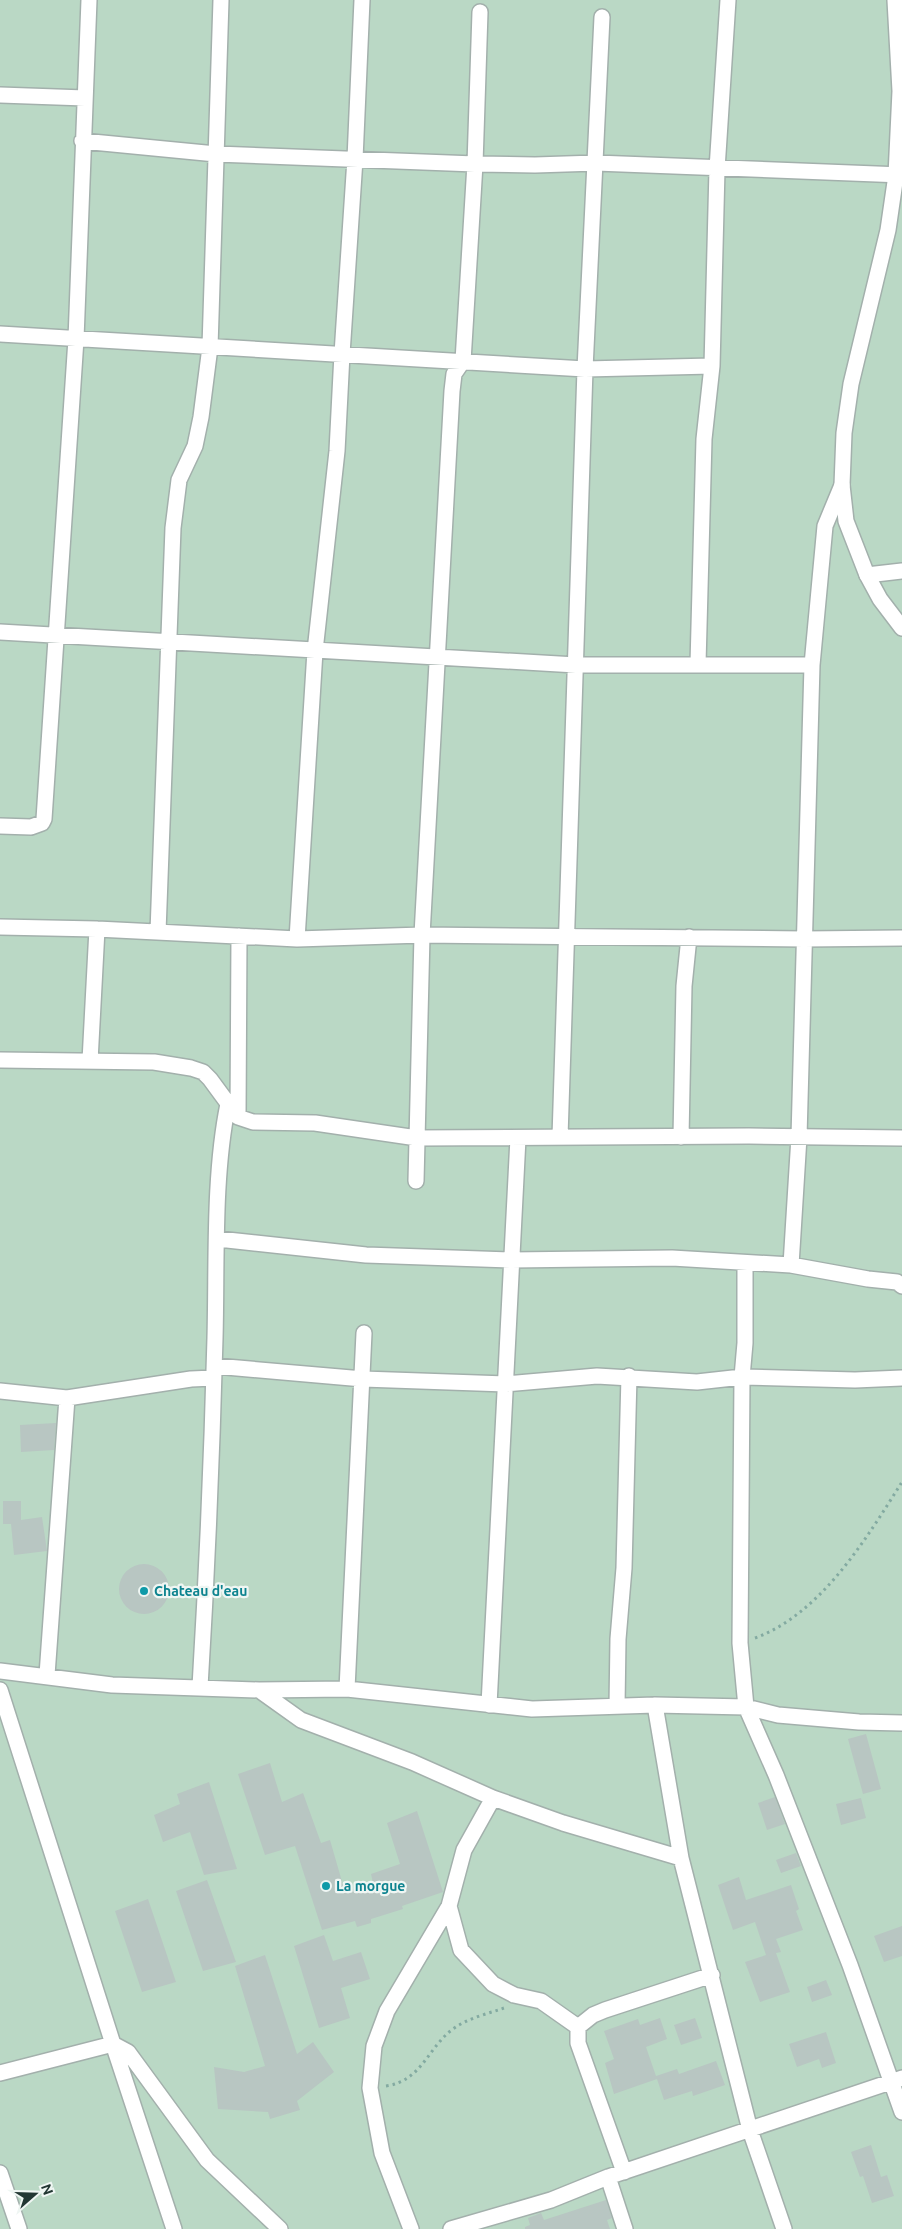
<svg xmlns="http://www.w3.org/2000/svg" width="902" height="2229" viewBox="0 0 902 2229" font-family="Ubuntu,sans-serif">
<style>
.green{fill:#bad8c5}
.building{fill:#b8c6c2}
.lines{fill:none;stroke-linecap:round;stroke-linejoin:round}
.minor-casing{stroke:#a3b0ac;stroke-width:18}
.tertiary-casing{stroke:#a3b0ac;stroke-width:18}
.path{stroke:#83aaa1;stroke-width:3;stroke-dasharray:2.5 4;stroke-linecap:butt}
.minor{stroke:#fff;stroke-width:15}
.tertiary{stroke:#fff;stroke-width:15}
.culture-dot{fill:#0f9aa8;stroke:#eff6f3;stroke-width:2}
.labels{text-anchor:middle;dominant-baseline:central;stroke-width:4.5;stroke-linejoin:round;paint-order:stroke}
.culture-label{font-size:14px;font-weight:bold;fill:#0d838f;stroke:#eff6f3;text-anchor:start}
</style>
<rect width="100%" height="100%" fill="#dfe9e5"/>
<path class="green" d="M0 0H902V2229H0Z"/>
<path class="building" d="M56 1423 54 1450 21 1452 20 1425Z
M3 1501H21V1520L42 1517 47 1551 14 1555 11 1524H3Z
M119 1589a25 25 0 1 1 50 0a25 25 0 1 1-50 0Z
M866 1734 881 1789 863 1794 848 1739Z
M270 1763 282 1802 303 1793 321 1843 330 1840 345 1892 373 1883 371 1874 400 1864 387 1823 417 1811 443 1892 402 1906 403 1909 371 1919V1923L357 1927 355 1921 322 1930 295 1846 265 1855 238 1774Z
M209 1782 237 1869 204 1875 190 1832 163 1842 154 1815 180 1804 177 1794Z
M775 1797 785 1824 767 1830 758 1803Z
M861 1798 866 1818 841 1825 836 1804Z
M796 1853 801 1866 781 1873 776 1860Z
M739 1877 746 1900 791 1885 799 1909 796 1911 803 1930 776 1939 781 1952 776 1953 790 1992 760 2002 745 1962 766 1955 755 1922 733 1930 718 1885Z
M207 1880 236 1962 203 1971 176 1891Z
M148 1899 176 1982 142 1992 115 1911Z
M902 1926V1956L884 1962 874 1936Z
M324 1935 333 1961 361 1952 370 1979 341 1988 350 2018 319 2028 294 1946Z
M265 1955 297 2054 313 2042 334 2072 297 2101 300 2110 270 2119 268 2112 218 2109 214 2067 244 2072 265 2066 235 1966Z
M826 1980 832 1995 812 2002 807 1987Z
M660 2018 667 2039 646 2047 657 2079 614 2094 605 2063 614 2059 604 2031 638 2019 640 2025Z
M695 2018 702 2038 681 2045 674 2025Z
M826 2032 836 2063 822 2068 819 2059 797 2067 789 2044Z
M716 2061 725 2085 693 2096 692 2091 664 2100 656 2076 677 2069 679 2074Z
M871 2145 881 2177 887 2175 894 2196 872 2203 863 2176 860 2177 851 2152Z
M606 2200 612 2218 607 2220 610 2229H525V2227L530 2225 528 2218 541 2213 544 2220Z"/>
<g class="lines">
<g class="minor-casing">
<path id="minor" d="M0 95 85 98
M82 141 216 154 475 164 535 165 596 163 902 175
M0 334 585 369 712 366
M867 575 902 571
M0 632 576 665H812
M698 664 704 439 712 366 717 169 728 0
M0 826 31 827 42 823 44 819 76 339 89 0
M0 927 97 929 297 939 422 935 804 939 902 938
M158 932 173 528 179 480 195 446 201 417 210 347 221 0
M297 939 315 651 337 451 342 354 355 159 362 0
M0 1060 154 1062 191 1068 203 1072 210 1079 238 1117 253 1122 315 1123 417 1138 749 1136 902 1138
M90 1061 97 929
M238 1117 239 936
M560 1137 585 369 602 17
M681 1137 684 986 689 937
M416 1181 422 935 452 391 454 374 463 361 475 164 480 12
M218 1239 366 1255 511 1260 672 1258 791 1265 868 1279 897 1282 902 1286
M745 1263V1343L742 1377 740 1643 746 1707 776 1775 850 1965 902 2112
M791 1265 799 1137 812 665 825 526 842 485
M215 1366 363 1379 506 1384 597 1376 697 1382 742 1377 855 1380 902 1378
M0 1391 67 1398 47 1675
M67 1398 191 1379 213 1378
M0 1671 112 1685 259 1690 347 1689 532 1709 655 1705 746 1707 778 1715 859 1722 902 1723
M200 1687C207 1571 212 1454 215 1338 217 1263 213 1177 228 1104
M347 1689 364 1333
M0 1690 113 2044 174 2229
M259 1690 301 1720 412 1762 493 1798 563 1823 681 1858
M489 1705 518 1138
M655 1705 681 1858 695 1913 750 2130 784 2229
M617 1706 618 1639 624 1568 629 1376
M449 1906 461 1950 493 1984 514 1995 541 2001 578 2027
M0 2073 113 2044 128 2052 207 2160 280 2229
M624 2172 578 2043V2027L593 2015 605 2010 712 1975
M0 2173 19 2229
M608 2177 625 2229
M411 2229 382 2153 370 2088 374 2046 387 2011 449 1906 464 1850 493 1798
M451 2229 551 2200 608 2177 902 2078"/>
</g>
<g class="tertiary-casing">
<path id="tertiary" d="M895 0 900 91 896 175 888 230 851 384 844 433 842 485 846 521 867 575 880 599 902 628"/>
</g>
<path class="path" d="M755 1638C821 1614 866 1539 902 1482
M386 2086C422 2081 428 2047 453 2029 468 2018 487 2014 504 2008"/>
<use href="#minor" class="minor"/>
<use href="#tertiary" class="tertiary"/>
</g>
<g class="culture-dot">
<circle cx="144" cy="1591" r="5"/>
<circle cx="326" cy="1886" r="5"/>
</g>
<g class="labels">
<g class="culture-label">
<text x="154" y="1591">Chateau d'eau</text>
<text x="336" y="1886">La morgue</text>
</g>
</g>
<g transform="translate(35 2194) rotate(70)" stroke="#eff6f3" stroke-width="4" paint-order="stroke">
<path d="M0-4L9 19L0 12L-9 19Z" fill="#223733"/>
<text y="-8" font-size="14" font-weight="bold" text-anchor="middle" fill="#223733">N</text>
</g>
</svg>
